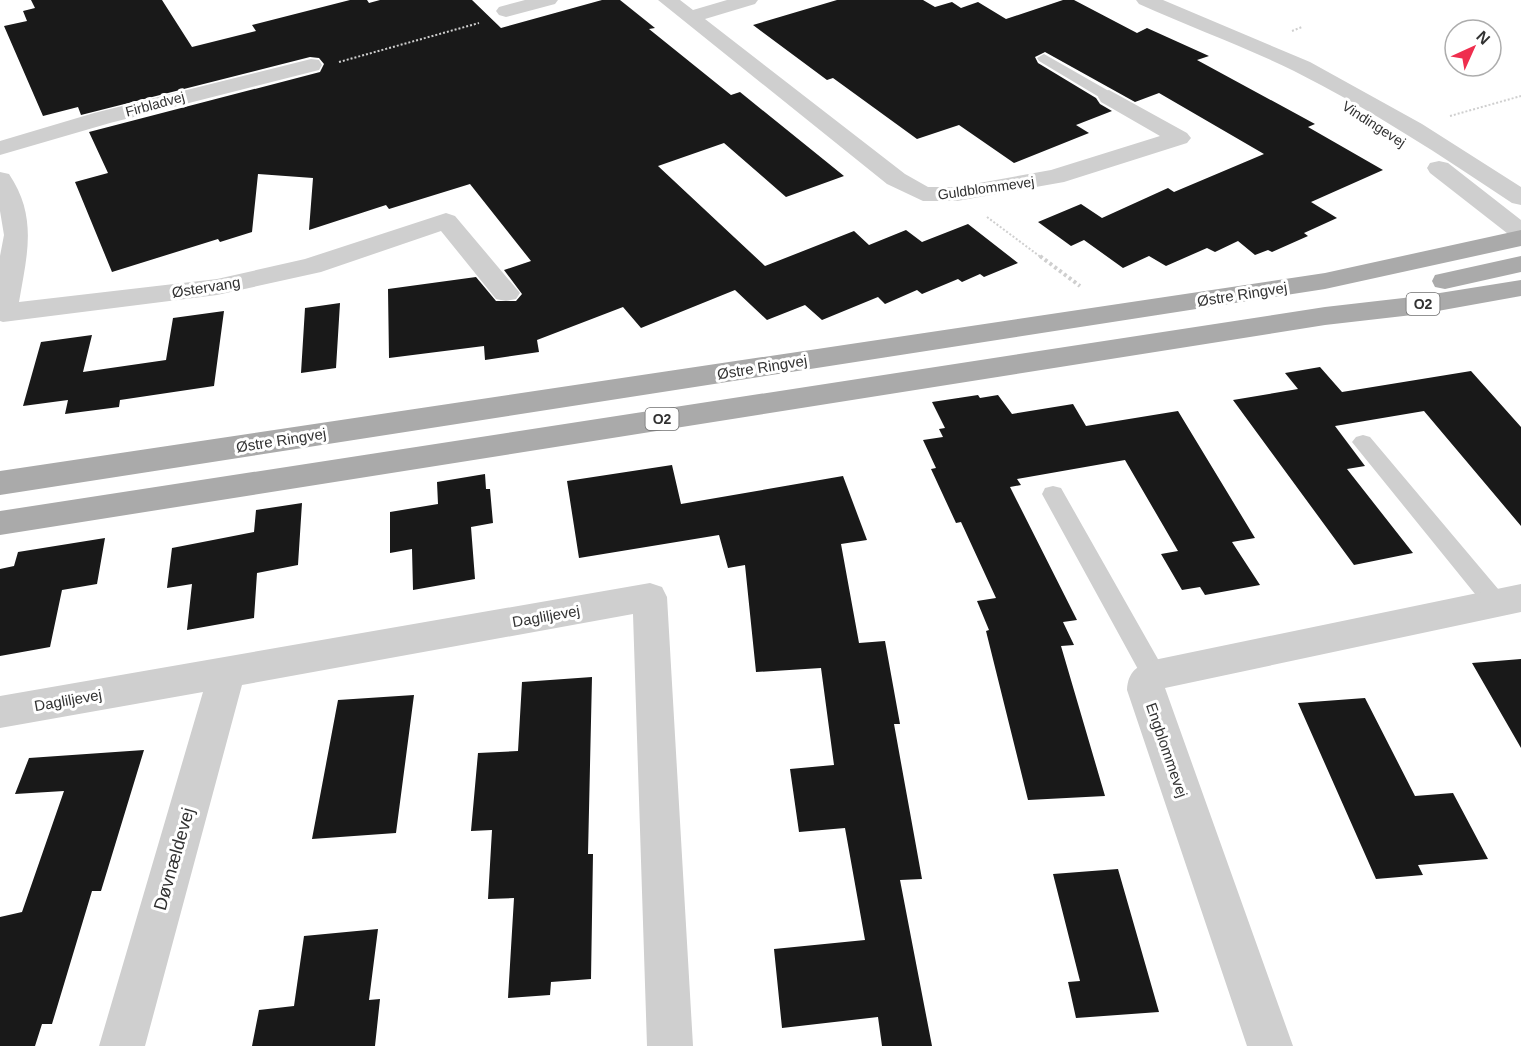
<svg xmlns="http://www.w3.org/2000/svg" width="1521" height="1046" viewBox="0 0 1521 1046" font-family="Arial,sans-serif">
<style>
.building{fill:#191919}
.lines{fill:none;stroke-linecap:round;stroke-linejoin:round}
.path-far1{stroke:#cfcfcf;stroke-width:2;stroke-dasharray:2 2;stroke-linecap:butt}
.path{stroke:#cfcfcf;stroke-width:4;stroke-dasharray:3 3;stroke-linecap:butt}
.service{fill:#cfcfcf;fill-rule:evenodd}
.minor{fill:#cfcfcf;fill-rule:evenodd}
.tertiary{fill:#cfcfcf;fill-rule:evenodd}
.primary{fill:#aaa;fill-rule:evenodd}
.labels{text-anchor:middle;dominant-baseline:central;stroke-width:6;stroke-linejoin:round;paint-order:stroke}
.far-street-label{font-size:14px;fill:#323232;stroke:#fff}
.shield{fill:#fff;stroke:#707070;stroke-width:1.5}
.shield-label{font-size:14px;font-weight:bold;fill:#323232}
.street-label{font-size:15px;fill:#323232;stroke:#fff}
.near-street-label{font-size:18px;fill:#323232;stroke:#fff}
</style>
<rect width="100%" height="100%" fill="#fff"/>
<path class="building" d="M31 0H162L192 47 256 31 252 25 350 0H367L369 3 380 0H472L501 28 602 0H620L655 28 649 29 731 95 740 92 844 176 786 197 724 143 658 166 765 266 854 231 869 245 906 230 922 242 968 224 1018 263 984 277 980 274 962 282 958 279 922 294 917 290 885 304 878 297 822 320 805 305 767 320 735 290 641 328 623 307 537 340 539 352 485 360 484 346 389 358 388 289 476 277 496 301H516L522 294 504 270 531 261 470 184 389 209 386 205 309 230 313 178 258 174 252 232 220 242 218 239 112 272 75 182 108 173 89 132 320 72 324 64 319 58 310 57 81 115 78 107 43 116 4 26 27 21 23 11 35 8Z
M837 0H923L935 7 952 2 961 8 978 2 1006 19 1063 0H1074L1137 33 1147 28 1209 56 1197 60 1315 124 1308 127 1383 170 1311 202 1337 218 1304 233 1308 236 1272 252 1268 250 1255 255 1238 241 1215 252 1207 248 1166 266 1149 256 1123 268 1084 240 1071 246 1038 222 1081 204 1102 218 1168 188 1174 192 1264 154 1159 93 1135 102 1045 52 1035 57 1038 63 1096 98 1100 104 1112 111 1076 125 1089 133 1014 163 959 125 917 139 833 78 827 80 753 25Z
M340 303 336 368 301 373 305 308Z
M224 311 214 386 120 400 119 407 65 414 68 400 23 406 41 342 92 335 83 372 166 360 173 318Z
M1320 367 1342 392 1471 371 1521 427V526L1424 411 1335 426 1365 466 1347 469 1413 553 1354 565 1233 400 1298 389 1285 373Z
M978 395 980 398 998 395 1012 414 1073 404 1086 426 1178 411 1255 538 1232 542 1260 585 1205 595 1200 587 1182 590 1161 554 1178 551 1125 460 1017 479 1021 485 1010 487 1077 620 1063 622 1074 645 1061 646 1105 796 1028 800 986 631 989 630 977 601 996 598 961 522 956 523 931 469 936 468 923 440 943 437 939 429 945 428 932 402Z
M672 465 681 504 843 476 867 540 841 544 859 643 885 641 900 724H894L922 879 900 880 932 1046H882L878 1017 782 1028 774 949 865 940 845 828 799 832 790 769 834 765 821 668 756 672 745 565 728 568 719 535 579 558 567 481Z
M485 474 486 489H490L493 523 471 527 475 579 413 590 412 549 390 553V512L438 504 437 482Z
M302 503 298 565 257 573 254 618 187 630 192 584 167 588 172 548 254 532 256 510Z
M105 538 97 584 62 590 50 647 0 656V569L14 566 18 552Z
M1521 659V748L1472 663Z
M592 677 588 854H593L591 979 551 982 550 995 508 998 514 898 488 899 492 830 471 831 478 753 518 751 522 682Z
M414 695 396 833 312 839 338 700Z
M1365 698 1415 796 1453 793 1488 859 1418 865 1423 875 1376 879 1298 703Z
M144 750 101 891H92L52 1024H42L35 1046H0V917L22 912 64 791 15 794 29 758Z
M1118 869 1159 1012 1076 1018 1068 982 1080 981 1053 874Z
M378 929 369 1000 380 999 375 1046H252L259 1010 294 1006 304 936Z"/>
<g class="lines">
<path class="path-far1" d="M1292 31 1302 27
M339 62 479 23
M1450 116 1521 96
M987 217 1042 258"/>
<path class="path" d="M1040 256 1080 286"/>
<path class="service" d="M1044 54 1114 94 1117 97 1109 102 1104 100 1039 61 1037 58Z
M1363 435 1370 437 1504 596 1508 603 1504 610 1496 613 1488 610 1356 447 1352 442 1356 437Z
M1053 486 1061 488 1163 668 1167 675 1163 682 1154 686 1145 682 1042 494 1045 488Z"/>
<path class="minor" d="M525 0H558L555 4 506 17 499 15 496 11 499 7Z
M658 0H680L693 10 727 0H758L755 4 705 19 905 174 928 187H957L1051 170 1160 136 1101 102 1098 97 1101 92 1109 90 1187 133 1191 138 1187 143 1064 182 957 201H923L887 184Z
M311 59 319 60 322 65 319 70 110 123 0 155V141L94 113Z
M0 172 9 174C38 217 27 255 19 302L217 279 305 259 446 213 455 216 520 293 516 299 506 301 496 299 441 231 321 272 217 295 3 322 0 321V256L4 235 0 211Z
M650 583 662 587 667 597 693 1046H647L633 614 242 685 145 1046H99L203 692 0 728V696Z
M1521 584V612L1165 688 1293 1046H1247L1127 690C1128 671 1138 665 1154 660Z"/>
<path class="tertiary" d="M1136 0H1163L1310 62 1422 124 1521 187V205L1512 203C1442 156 1370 109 1294 71 1243 46 1190 27 1139 4Z
M1439 161 1448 163 1521 220V240L1512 237 1430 173 1427 168 1430 163Z"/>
<path class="primary" d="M1521 230V246L1325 289 0 495V471L1325 273Z
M1521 256V272L1445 289 1435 287 1432 281 1435 275Z
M1521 280V296L1421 314 1325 325 0 535V511L1325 307 1421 296Z"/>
</g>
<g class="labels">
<g class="far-street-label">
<text transform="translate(155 104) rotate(-15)">Firbladvej</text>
<text transform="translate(1374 124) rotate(33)">Vindingevej</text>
<text transform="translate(986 188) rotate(-8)">Guldblommevej</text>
</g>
<g class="shield">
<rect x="1406.5" y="293" width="33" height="22" rx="4.5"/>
<rect x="645.5" y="408" width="33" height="22" rx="4.5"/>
</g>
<g class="shield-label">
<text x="1423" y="304">O2</text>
<text x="662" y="419">O2</text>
</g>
<g class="street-label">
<text transform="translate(206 287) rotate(-9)">Østervang</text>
<text transform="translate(1242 294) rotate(-9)">Østre Ringvej</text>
<text transform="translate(762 367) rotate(-9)">Østre Ringvej</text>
<text transform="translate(281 440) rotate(-9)">Østre Ringvej</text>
<text transform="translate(546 616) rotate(-10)">Dagliljevej</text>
<text transform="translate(68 700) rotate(-10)">Dagliljevej</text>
<text transform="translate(1167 750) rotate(71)">Engblommevej</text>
</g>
<g class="near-street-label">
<text transform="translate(174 859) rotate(-74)">Døvnældevej</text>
</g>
</g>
<g transform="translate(1473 48) rotate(45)"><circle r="28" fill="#ffffff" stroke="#adadad" stroke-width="1.5"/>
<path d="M0-4.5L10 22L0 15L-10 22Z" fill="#ef2e4e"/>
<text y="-9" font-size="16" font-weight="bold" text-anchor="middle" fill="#323232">N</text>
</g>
</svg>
